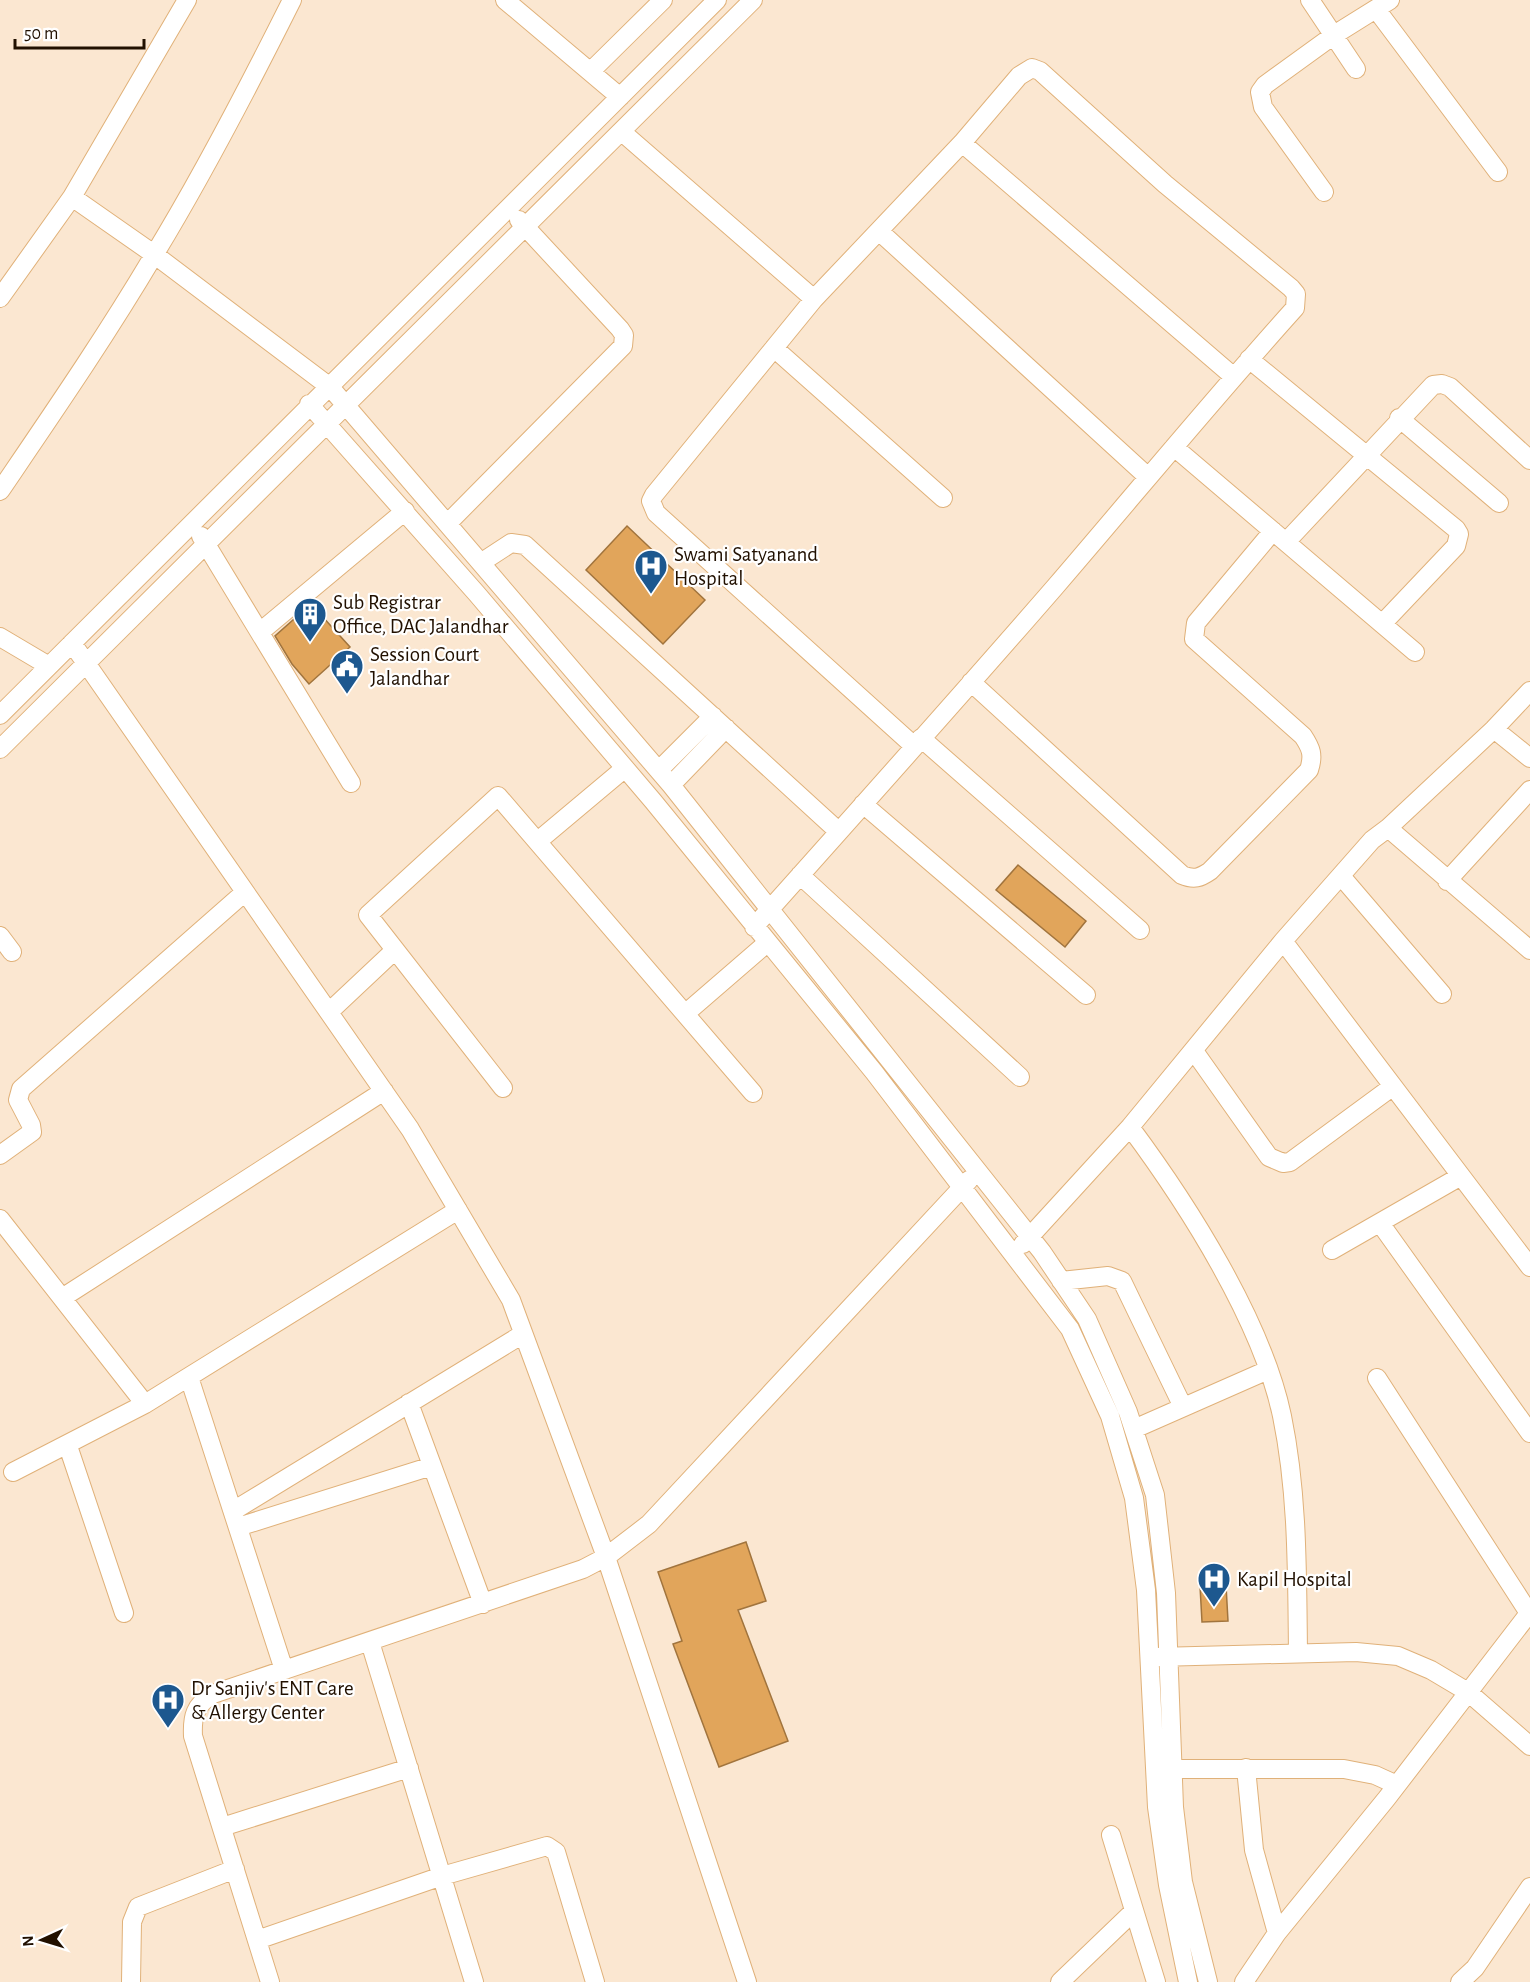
<svg xmlns="http://www.w3.org/2000/svg" width="1530" height="1982" viewBox="0 0 1530 1982" font-family="'Alegreya Sans',sans-serif">
<style>
.building{fill:#e1a55b;stroke:#a1743d;stroke-width:1.5}
.lines{fill:none;stroke-linecap:round;stroke-linejoin:round}
.minor-casing{stroke:#e0b179;stroke-width:20}
.minor{stroke:#fff;stroke-width:18}
.labels{text-anchor:middle;dominant-baseline:central;stroke-width:4.5;stroke-linejoin:round;paint-order:stroke}
.poi-label{font-size:21px;fill:#211000;stroke:#fff;text-anchor:start}
</style>
<rect width="100%" height="100%" fill="#fbe7d1"/>
<path class="building" d="M627 526 705 600 663 644 586 570Z
M311 604 350 647 309 684 292 664 275 636Z
M1018 865 1086 921 1065 947 996 890Z
M746 1542 766 1601 738 1610 788 1741 719 1767 673 1644 682 1641 658 1572Z
M1226 1585 1228 1621 1202 1622 1200 1586Z"/>
<g class="lines">
<g class="minor-casing">
<path id="minor" d="M505 0 620 97
M1310 0 1356 69
M1376 9 1498 172
M591 71 663 0
M622 132 814 299
M962 143 1234 377
M1324 192 1263 107 1260 92 1265 85 1334 35 1390 0
M72 197 155 255 330 387 671 785 1042 1252 1087 1319 1128 1412 1155 1495 1166 1593 1174 1807 1183 1882 1208 1982
M880 232 1148 477
M0 298 72 197 187 0
M774 348 943 498
M1249 359 1456 529 1459 534 1456 546 1382 624
M309 404 477 594 653 801 874 1072 1070 1329 1110 1416 1134 1498 1146 1590 1157 1807 1168 1885 1188 1982
M1399 418 1499 503
M1174 447 1415 652
M0 491C53 413 106 336 154 255 204 173 249 86 292 0
M448 523 623 346 624 335 620 329 519 220
M201 536 351 783
M1286 542 1433 385 1442 384 1450 387 1530 460
M482 562 511 543 525 545 838 831
M260 632 405 511
M0 637 49 666
M72 643 410 1129 511 1300 606 1557 747 1982
M971 682 1182 875C1194 880 1200 878 1210 871L1309 770C1314 755 1311 748 1303 736L1194 639 1196 623 1273 531
M0 715 717 0
M1494 729 1530 758
M921 738 1140 930
M0 749 753 0
M659 770 713 716
M671 785 726 728
M863 804 1086 995
M1388 828 1494 729 1530 691
M538 841 625 768
M800 875 1020 1077
M1341 876 1442 994
M1447 881 1530 790
M754 927C855 814 956 701 1055 587 1135 494 1213 399 1295 308L1296 294 1291 288 1165 184 1040 71 1032 68 1019 76 962 143 814 299 654 495 651 501 656 513 914 746
M0 936 12 952
M1283 941 1530 1267
M329 1012 395 950
M686 1013 767 943
M1194 1051 1269 1157 1283 1163 1290 1162 1392 1087
M503 1088 368 915 498 796 753 1093
M1130 1127C1188 1205 1262 1321 1282 1416 1298 1494 1297 1573 1298 1653
M0 1155 32 1132 31 1125 18 1100 21 1089 245 892
M0 1219 145 1404
M1380 1223 1530 1433
M1023 1244 1130 1127 1283 941 1372 840 1388 828 1530 950
M1332 1250 1461 1176
M1061 1281 1108 1276 1122 1281 1183 1407
M62 1298 384 1091
M189 1377 284 1670
M1377 1378 1529 1613
M409 1403 483 1604
M1134 1429 1268 1370
M68 1446 124 1613
M13 1472 145 1404 458 1210
M233 1511 523 1334
M238 1527 432 1466
M370 1642 474 1982
M1157 1657 1356 1652 1398 1656 1431 1670 1468 1692 1530 1746
M1246 1768 1254 1850 1277 1933
M1173 1769H1344L1375 1775 1397 1785
M222 1827 409 1768
M1111 1835 1156 1982
M257 1940 442 1876 547 1846 556 1852 595 1982
M131 1982 132 1922 138 1907 235 1869
M270 1982 193 1736C192 1716 195 1705 213 1694L583 1569 606 1557 649 1524 969 1180
M1060 1982 1134 1911
M1244 1982 1277 1933 1387 1798 1530 1612
M1460 1982 1475 1968 1530 1887"/>
</g>
<use href="#minor" class="minor"/>
</g>
<defs>
<g id="hospital-pin" transform="scale(1.725)"><path d="M0 17L-7.5 6A9.5 9.5 0 1 1 7.5 6Z" fill="#1d588f" stroke="#fff"/><path d="M-5-5h3v3.5h4V-5h3V5h-3V1.5h-4V5h-3Z" fill="#fff"/></g>
<g id="building-pin" transform="scale(1.725)"><path d="M0 17L-7.5 6A9.5 9.5 0 1 1 7.5 6Z" fill="#1d588f" stroke="#fff"/><path d="M-4-6H4V6H1V3H-1V6H-4ZM-2.5-4.3h1.7v1.8h-1.7ZM.8-4.3h1.7v1.8H.8ZM-2.5-1h1.7V.8h-1.7ZM.8-1h1.7V.8H.8Z" fill="#fff"/></g>
<g id="civic-pin" transform="scale(1.725)"><path d="M0 17L-7.5 6A9.5 9.5 0 1 1 7.5 6Z" fill="#1d588f" stroke="#fff"/><path d="M-.6-6.5H3V-4.5H.6V-3L4-1V1h2V6H-6V1h2V-1L-.6-3ZM-1.2 2.5V6h2.4V2.5Z" fill="#fff"/></g>
</defs>
<g fill-rule="evenodd">
<use href="#hospital-pin" x="651" y="566"/>
<use href="#building-pin" x="310" y="614"/>
<use href="#civic-pin" x="347" y="666"/>
<use href="#hospital-pin" x="1214" y="1579"/>
<use href="#hospital-pin" x="168" y="1700"/>
</g>
<g class="labels">
<g class="poi-label">
<text x="674" y="554">Swami Satyanand<tspan x="674" dy="24">Hospital</tspan></text>
<text x="333" y="602">Sub Registrar<tspan x="333" dy="24">Office, DAC Jalandhar</tspan></text>
<text x="370" y="654">Session Court<tspan x="370" dy="24">Jalandhar</tspan></text>
<text x="1237" y="1579">Kapil Hospital</text>
<text x="191" y="1688">Dr Sanjiv's ENT Care<tspan x="191" dy="24">&amp; Allergy Center</tspan></text>
</g>
</g>
<g transform="translate(42 1940) rotate(266)" stroke="#ffffff" stroke-width="4.5" paint-order="stroke">
<path d="M0-4.5L10 22L0 15L-10 22Z" fill="#211000"/>
<text y="-9" font-size="16" font-weight="bold" text-anchor="middle" fill="#211000">N</text>
</g>
<path d="M15 39v9h129v-9" fill="none" stroke="#211000" stroke-width="3"/>
<text x="24" y="39" font-size="18" fill="#211000" stroke="#ffffff" stroke-width="4.5" paint-order="stroke">50 m</text>
</svg>
